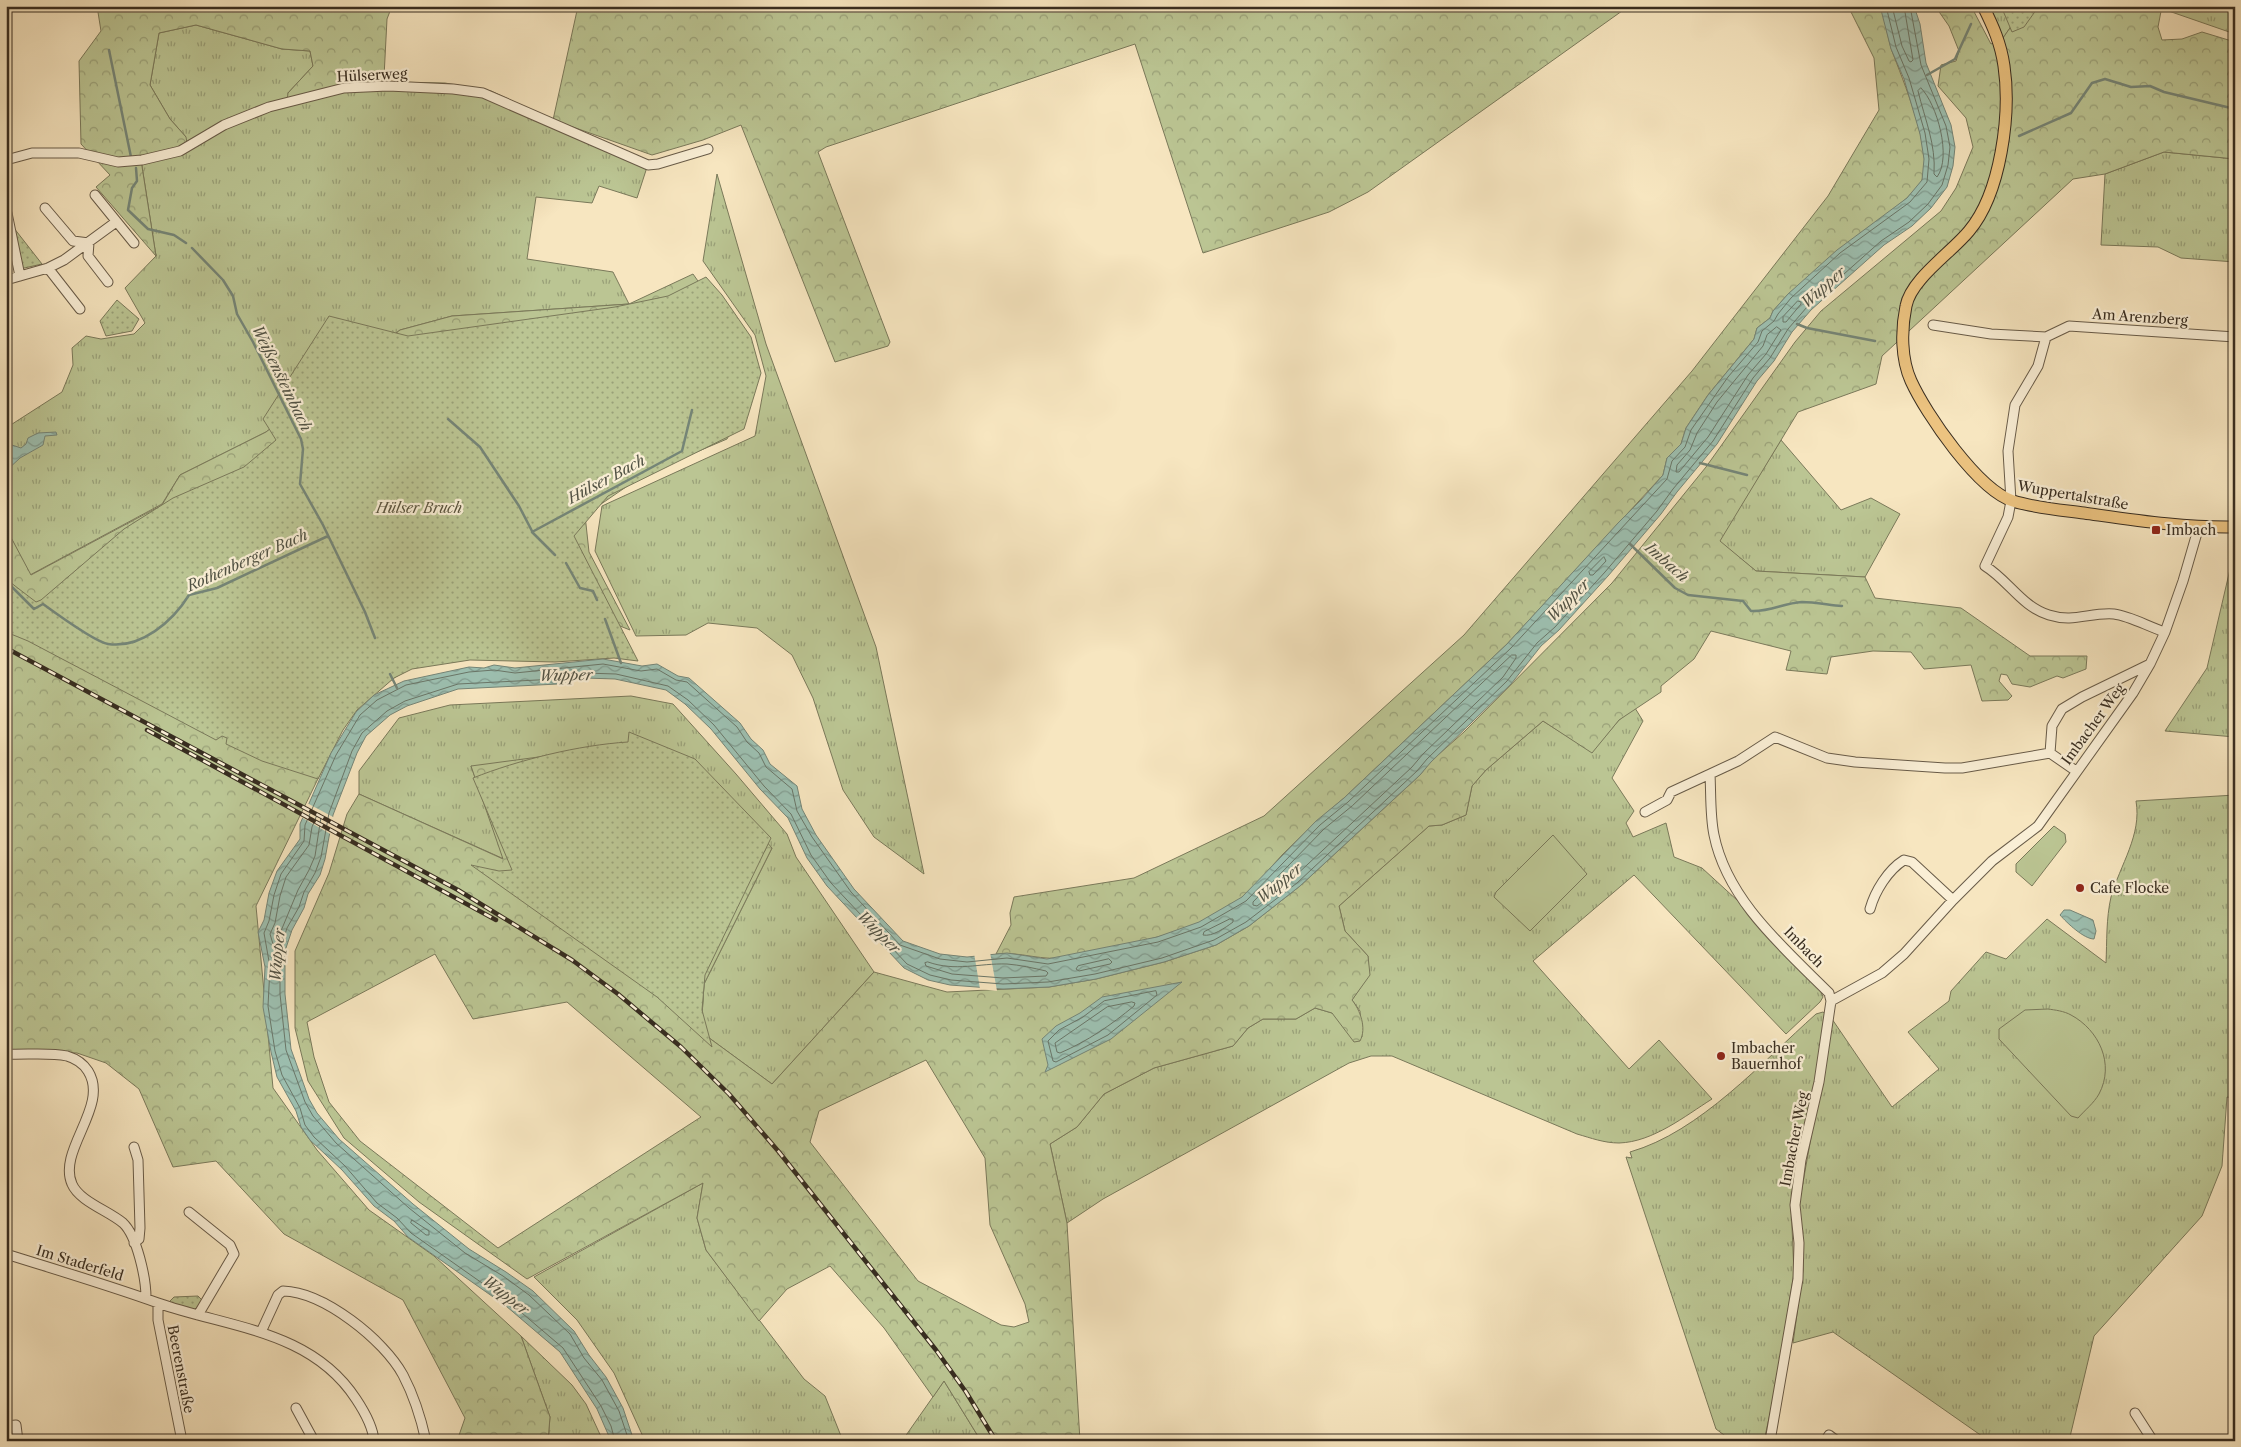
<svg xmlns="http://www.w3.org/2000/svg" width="2241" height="1447" viewBox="0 0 2241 1447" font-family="'Libre Caslon Text',serif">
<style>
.grass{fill:url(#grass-tufts);stroke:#7a795a}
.forest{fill:url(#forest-crowns);stroke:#7a795a;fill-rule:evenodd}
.park{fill:url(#park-dots);stroke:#7a795a}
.garden{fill:#bbc593;stroke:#7a795a}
.water{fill:url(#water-waves);stroke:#758577}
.pier{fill:#f7e6c0}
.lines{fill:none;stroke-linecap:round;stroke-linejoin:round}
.shore{stroke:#6a7668;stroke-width:1}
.stream{stroke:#758577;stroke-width:2.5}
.minor-casing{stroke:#685b48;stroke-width:11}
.major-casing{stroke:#382d20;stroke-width:13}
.minor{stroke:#faefd6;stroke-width:9}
.major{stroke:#ecc380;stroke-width:11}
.rail-casing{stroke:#382d20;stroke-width:4.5}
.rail{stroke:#faefd6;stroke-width:2.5;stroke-dasharray:8;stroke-linecap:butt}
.poi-dot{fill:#8f2418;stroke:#faefd6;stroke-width:2}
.labels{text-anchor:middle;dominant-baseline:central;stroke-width:4.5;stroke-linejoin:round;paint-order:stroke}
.street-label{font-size:14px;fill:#382d20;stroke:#faefd6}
.park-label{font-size:14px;font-style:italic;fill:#59533d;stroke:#faefd6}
.poi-label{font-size:14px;fill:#382d20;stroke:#faefd6;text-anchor:start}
.water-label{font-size:15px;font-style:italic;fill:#515244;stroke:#faefd6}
</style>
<defs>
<pattern id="grass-tufts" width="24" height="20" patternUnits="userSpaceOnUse" patternTransform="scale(1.25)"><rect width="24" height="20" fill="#bbc593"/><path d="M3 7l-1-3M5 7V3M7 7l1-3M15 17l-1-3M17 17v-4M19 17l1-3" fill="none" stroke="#99a078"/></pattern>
<pattern id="forest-crowns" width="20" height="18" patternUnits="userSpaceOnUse" patternTransform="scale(1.25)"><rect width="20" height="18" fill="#bbc593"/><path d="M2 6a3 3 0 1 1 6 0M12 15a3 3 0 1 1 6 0" fill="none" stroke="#99a078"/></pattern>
<pattern id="park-dots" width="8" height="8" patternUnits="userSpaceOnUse" patternTransform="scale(1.25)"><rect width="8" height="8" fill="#bbc593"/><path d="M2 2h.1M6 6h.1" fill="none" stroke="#99a078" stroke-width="1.8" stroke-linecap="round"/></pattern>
<pattern id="water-waves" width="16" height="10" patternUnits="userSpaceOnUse" patternTransform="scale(1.25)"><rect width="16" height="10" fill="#9dc0b1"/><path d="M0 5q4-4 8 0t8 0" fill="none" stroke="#819c90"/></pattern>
</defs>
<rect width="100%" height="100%" fill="#f7e6c0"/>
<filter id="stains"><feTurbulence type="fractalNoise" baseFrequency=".004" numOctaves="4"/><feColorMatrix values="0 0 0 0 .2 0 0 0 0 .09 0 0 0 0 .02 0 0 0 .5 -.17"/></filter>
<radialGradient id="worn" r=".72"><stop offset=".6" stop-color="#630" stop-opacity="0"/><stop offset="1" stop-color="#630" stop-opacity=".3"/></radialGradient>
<path class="grass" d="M1988 6H2025L2003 38Z
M2162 6H2235V34L2160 8Z
M196 25 282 49 310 51 313 66 288 93 386 82 445 83 491 91 553 120 649 161 637 198 599 186 592 203 536 197 527 259 613 272 629 304 452 316 400 330 266 432 180 475 162 504 30 575 6 528V428L62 392 73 365 72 348 86 336 101 339 134 334 145 323 125 288 156 256 141 160 186 137 170 119 150 85 159 33Z
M2164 152 2235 159V262L2181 258 2158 247 2101 245 2105 174Z
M717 174 766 344 876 647 924 874 874 837 843 790 813 698 792 655 757 628 708 623 686 635 636 636 595 551 602 506 755 436 766 376 755 335 703 261Z
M1781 440 1841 510 1871 498 1900 514 1865 577 1756 571 1719 541Z
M2231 565 2235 566V737L2165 731 2207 668Z
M631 696 673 704 736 774 787 834 796 857 874 972 772 1084 701 1032 704 984 772 848 471 766 504 859 359 794V771L399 718 450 705Z
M1635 708 1643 721 1612 778 1634 811 1626 823 1633 837 1666 823 1674 857 1702 868 1749 911 1820 989 1823 997 1820 1002 1786 1034 1634 875 1533 961 1629 1069 1659 1040 1712 1099C1685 1116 1653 1142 1619 1143 1604 1143 1591 1138 1577 1134L1392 1056H1371L1349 1063 1103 1199 1067 1223 1050 1144 1077 1127 1104 1094 1154 1068 1233 1046 1248 1028 1263 1019H1296L1315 1008 1332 1013 1362 1037 1360 1011 1352 1000 1369 975 1368 956 1345 931 1339 906 1429 826 1442 825 1466 815 1472 786 1486 770 1543 721 1592 752 1619 720Z
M2235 795V1098L2227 1097 2222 1166 2202 1216 2094 1336 2069 1441H1989L1833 1332 1793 1343 1803 1270 1799 1205 1832 1019 1892 1107 1939 1069 1908 1032 1949 1001 1951 991 1986 952 2006 959 2047 919 2106 963C2107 941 2106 919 2111 897 2120 865 2142 835 2136 801Z
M1823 1012 1827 1015 1815 1089 1795 1171 1791 1204 1794 1273 1775 1391 1764 1441H1732L1716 1429 1626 1157 1632 1158 1630 1152C1700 1132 1762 1062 1816 1014Z
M703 1183 697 1218 706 1250 804 1379 825 1396 843 1441H645L614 1373 577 1320 534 1277Z
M521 1336 572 1385 586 1404 603 1441H548L550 1417Z
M944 1381 981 1441H902Z"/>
<path class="forest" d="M97 6H392L387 19 384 77 380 83 287 101 288 93 313 66 310 51 282 49 196 25 159 33 150 85 170 119 186 137 187 143 179 148 141 160 156 256 96 187 110 175 81 144 79 61 101 31Z
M578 6H1629L1368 192 1329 212 1203 253 1135 44 826 147 818 152 890 342 888 346 835 362 741 125 703 140 652 155 553 120Z
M1848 6H1880C1886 21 1887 36 1892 51 1902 78 1934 153 1922 180 1919 186 1912 192 1907 198L1788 294 1773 311 1770 318 1757 328 1754 339 1708 395 1686 428 1681 444 1667 458 1663 475 1507 644 1344 798C1322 816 1302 835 1282 855 1269 869 1257 884 1243 897 1203 932 1119 947 1068 957 1043 962 1020 951 996 954L1011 925 1010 913 1014 897 1134 878 1264 816 1464 635 1692 371 1828 196 1879 110 1874 58Z
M1935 6H1971L1991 44 2003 38 2025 6H2162L2158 27 2162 40 2182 39 2202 32 2235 42V159L2164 152 2105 174 2073 179 1882 356 1876 384 1798 412 1720 541 1756 571 1865 577 1875 598 1961 608 2030 656H2087L2086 669 2063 678 2057 676 2030 687 2012 684 2007 675 2001 674 1999 681 2012 696 2008 700 1982 701 1971 665 1924 669 1911 652 1873 651 1831 657 1827 674 1786 670 1791 651 1711 631 1694 659 1661 686V692L1619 720 1592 753 1543 721 1486 770 1472 786 1466 815 1442 825 1429 826 1339 906 1345 931 1368 956 1370 975 1352 1000C1360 1010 1367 1028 1360 1041L1354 1042 1332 1013 1315 1008 1296 1019H1263L1248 1028 1233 1046 1154 1068 1104 1094 1077 1127 1050 1144 1067 1223 1080 1441H981L944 1381 933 1397 884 1328 830 1266 787 1289 759 1321 706 1250 697 1218 703 1183 527 1279 419 1202 344 1138 308 1081 295 1028V951L329 873 347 814 359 794 503 859 471 766 629 745 706 773 772 848 704 984 701 1032 772 1084 874 972 947 992 1049 987 1096 979 1164 962 1216 945 1249 926 1300 886 1420 775 1430 762 1464 732 1612 583 1706 467 1795 342 1821 311 1941 211 1956 188 1973 147 1966 118 1938 86 1941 65 1956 61 1959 51 1949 26ZM435 954 473 1019 567 1002 701 1117 498 1248 360 1141 329 1102 314 1057 307 1022ZM926 1060 985 1158 990 1225 1025 1304 1029 1322 1014 1327 1001 1325 918 1281 810 1142 819 1111Z
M693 274 732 329 744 408 727 439 645 474 585 515 589 552 630 630 620 626 416 665 394 678 349 711 333 748 256 906 273 1088 317 1150 369 1210 434 1256 521 1336 550 1417 548 1441H457L465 1418 403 1300 284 1234 216 1161 173 1167 139 1089 106 1063 77 1053 6 1050V528L31 575 162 505 180 475 266 432 400 330 452 316 629 304Z"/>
<path class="park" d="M2001 6H2039L2024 27 2012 32Z
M10 223 42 264 20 269Z
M706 277 722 295 751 337 761 373 744 429 608 496 574 536 638 661 614 658 555 662 470 660 412 669 394 678 357 710 343 730 318 779 262 761 226 744 227 738 222 736 216 740 28 641 6 632V579L36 602 41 600 124 529 173 498 244 467 276 440 263 419 329 316 408 336 615 307 668 296Z
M117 300 139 319 132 331 106 336 100 321Z
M629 732 695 759 771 838 705 975 702 1010 712 1047 657 997 471 865 499 871 512 870 473 778C518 760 579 745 628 742Z
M198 1296 203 1301 195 1311 168 1303 174 1297Z"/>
<path class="garden" d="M2054 826 2065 834 2066 842 2032 886 2016 872V864Z
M1553 835 1587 874 1530 931 1494 897 1496 892Z
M2048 1009C2055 1010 2064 1011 2071 1015 2099 1030 2115 1064 2099 1094 2094 1103 2085 1110 2078 1118L2071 1116 1999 1039V1029L2025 1010Z"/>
<path class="water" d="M1880 6H1914L1920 24 1926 63 1951 125 1955 147 1953 166 1947 187 1931 208 1912 226 1884 245 1811 310 1792 332 1774 361 1757 381 1717 444 1677 492 1661 514 1608 576 1559 630 1541 646 1511 684 1431 762 1420 775 1300 886 1249 926 1216 945 1164 962 1096 979 1049 987 1003 989 950 985 928 980 904 968 827 886 807 858 788 818 760 789 711 729 685 704 666 690 615 679 585 678 558 684 458 689 407 706 390 715 366 736 357 753 333 815 325 859 320 875 308 894 304 908 292 930 285 951V994L291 1049 309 1099 317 1113 339 1139 413 1204 469 1249 506 1272 533 1291 574 1331 589 1355 606 1377 623 1408 634 1441H611L597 1409 560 1352 506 1306 408 1237 394 1221 374 1206 342 1170 310 1140 301 1127 296 1111 277 1077 271 1052 263 1007 265 967 258 932 264 920 269 893 277 871 300 839V824L331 753 356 712 374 695 404 681 469 667 484 668 494 665 515 668 603 659 642 666 657 664 678 676 689 678 740 723 751 739 763 750 770 764 797 786 802 809 816 835 854 889 903 941 940 954 967 957 1007 953 1047 959 1157 937 1199 922 1242 897 1316 821 1344 798 1507 644 1618 523 1641 500 1663 475 1667 458 1681 444 1686 428 1708 395 1754 339 1757 328 1770 318 1773 311 1788 294 1837 250 1907 198 1922 180 1924 159 1920 134 1904 79 1891 49Z
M56 432 57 435 45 436 43 445 20 458 6 471V447L12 445 21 448 26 444 28 438 38 433Z
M2064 910H2070L2093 920 2096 931 2094 939C2084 939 2067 923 2060 915Z
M1182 982 1111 1039 1045 1072 1048 1065 1042 1039 1056 1026 1080 1013 1102 997Z"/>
<path class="pier" d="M307 803 335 818 332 835 301 817Z
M990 952 997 991 980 989 974 953Z"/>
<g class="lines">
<path class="shore" d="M1892 6 1902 46 1909 61 1911 62 1913 60 1904 6
M1921 88C1937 104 1952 157 1937 177L1934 174C1936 144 1925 120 1918 91Z
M1798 301 1801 302V304L1786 322H1783V317Z
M1777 327 1781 330 1766 354 1748 375 1708 437 1679 472H1676L1677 465 1690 450 1697 433 1717 402 1763 346 1767 335Z
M1604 557 1606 561 1593 575H1590L1589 572Z
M1512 655H1516V658L1503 677 1423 754 1412 767 1293 878 1257 906 1253 905V902L1324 829 1352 806Z
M320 814 321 817 315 856 309 870 298 890 276 943 273 944 270 934 275 923 280 896 286 877 309 845 312 827 317 815Z
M1230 919H1233V922C1225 928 1212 937 1203 935L1204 932Z
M1109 959 1112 962 1110 964 1079 971 1076 969 1078 966Z
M928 962C956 972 979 963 1007 964 1020 965 1033 968 1046 971L1048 973 1046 976 1003 978 952 974 926 966 925 963Z
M1156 991 1157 995 1108 1035 1056 1062 1053 1061 1048 1041 1059 1030 1083 1017 1104 1001Z
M1132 1002 1135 1003 1134 1006C1111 1025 1088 1041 1060 1053L1057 1052 1055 1043 1107 1007Z
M412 1220 429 1231V1235H426L411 1223Z
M615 1441 611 1426 601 1406 563 1348 509 1302 411 1233 397 1218 377 1203 345 1166 314 1137 305 1125 300 1108 282 1075 275 1051 268 1006 270 967 264 933 269 921 274 895 281 874 304 841 305 825 336 755 360 715 377 700 406 685 469 672 494 670 515 673 603 664 641 671 657 669 676 680 687 682 737 727 747 742 759 753 766 767 792 789 797 811 812 837 851 892 900 945 940 959 967 962 1007 958 1048 964 1158 942 1201 927 1246 901 1320 825 1348 802 1511 648 1667 479 1672 461 1685 447 1691 430 1728 377 1758 342 1762 331 1774 321 1778 314 1791 298 1840 253 1910 202 1927 182 1929 159 1925 133 1909 78 1896 47 1886 6
M629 1441 619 1411 602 1380 584 1358 570 1334 529 1295 503 1276 465 1253 409 1208 336 1143 313 1116 305 1102 286 1050 280 994V950L287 928 299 907 304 892 315 873 321 857 329 813 352 751 362 733 387 711 405 701 458 684 557 679 585 673 616 674 668 686 688 700 714 725 764 786 791 814 811 855 831 883 907 964 930 975 951 980 1003 984 1048 982 1095 974 1162 958 1214 940 1246 922 1297 883 1417 771 1427 759 1507 681 1537 643 1555 627 1605 572 1657 511 1673 489 1713 441 1753 378 1770 358 1788 329 1807 307 1881 241 1909 222 1928 204 1942 185 1948 165 1950 147 1946 126 1921 65 1910 6"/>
<path class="stream" d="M109 50 131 157
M1927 75 1955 59 1971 24
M2019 136 2071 113 2092 83 2105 79 2131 87 2150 86 2164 92 2235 109
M136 168 137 181 132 188 128 210 148 229 174 235 186 243
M192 248 223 280 233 296 237 314 253 342 301 439 303 449 300 484 323 525 365 612 375 638
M1797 324 1807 328 1875 341
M448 419 480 447 519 506 532 531
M1700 463 1747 475
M1630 544 1675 588 1688 595 1743 601 1751 611C1771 612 1783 603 1802 602 1815 602 1829 605 1842 606
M555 555 532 532 682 451 692 410
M566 563 580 588 593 591 597 600
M6 581 34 609 43 604C54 612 96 642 108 644 141 649 173 621 189 595L217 588 328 536
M605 619 621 663
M390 674 397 688"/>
<g class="minor-casing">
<path id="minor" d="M6 160 32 153H79L118 162 142 160 180 151 224 125 269 107 344 88 388 86 453 89 483 93 648 165 658 164 708 149
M95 195 134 243
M45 208 73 241 89 243 88 256 108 282
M7 213 20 276
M48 268 80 309
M6 280 48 268 64 260 116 222
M1933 325 1991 334 2046 337 2069 326 2235 337
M2046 337 2038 366 2015 405 2008 451 2011 501 2008 517 1985 566C2008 580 2022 607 2049 615 2074 623 2090 612 2114 614 2130 616 2149 627 2165 632
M2050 753 2052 726 2062 709 2082 697 2150 664
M1645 812 1667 800 1671 792 1710 774
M1870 909C1875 891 1888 870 1904 860L1912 862 1953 900
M1831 1001 1882 973 1904 954 1953 900 1992 861 2038 826 2133 693 2150 664 2165 632 2183 581 2199 526
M6 1054C25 1055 49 1052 67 1056 77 1059 83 1063 88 1071 110 1106 57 1150 72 1184 79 1201 109 1211 123 1223 137 1236 146 1278 146 1298
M189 1212 230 1245 234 1254 198 1315
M134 1243 139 1239 140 1228 138 1160 134 1147
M6 1254C57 1270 108 1285 158 1303 229 1328 311 1330 356 1399 364 1411 373 1427 374 1441
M158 1303V1320L182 1441
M261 1332 278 1295 283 1291C324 1292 384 1340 403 1375 414 1396 421 1418 426 1441
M296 1408 314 1441
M2135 1413 2153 1441
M6 1426 16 1425 18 1441
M1770 1441 1798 1279 1799 1243 1795 1205 1801 1160 1819 1082 1831 1001 1829 993C1784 948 1727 900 1714 835 1710 816 1711 793 1710 774L1738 761 1775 737 1827 758 1855 762 1945 768H1962L2050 753 2076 771
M1825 1441 1829 1435 1837 1441"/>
</g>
<g class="major-casing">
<path id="major" d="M1983 6C1993 26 2001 44 2004 66 2011 114 2001 193 1969 231 1952 252 1911 279 1906 306 1901 330 1901 359 1911 381 1926 414 1978 490 2013 501 2035 508 2061 510 2084 513 2134 520 2184 528 2235 527"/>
</g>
<use href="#minor" class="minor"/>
<use href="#major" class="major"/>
<g class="rail-casing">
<path id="rail" d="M6 648 458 890 572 960 618 994 681 1047 729 1094 779 1152 936 1350 966 1392 996 1441
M147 730 496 920"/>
</g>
<use href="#rail" class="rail"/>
</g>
<g class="poi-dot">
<rect x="2151" y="525" width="10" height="10" rx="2.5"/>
<circle cx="2080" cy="888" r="5"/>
<circle cx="1721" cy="1056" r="5"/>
</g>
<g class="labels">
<g class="street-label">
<text transform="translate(372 75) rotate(-3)">Hülserweg</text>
<text transform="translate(2140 317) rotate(4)">Am Arenzberg</text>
<text transform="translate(2073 495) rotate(10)">Wuppertalstraße</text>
<text transform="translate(2093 724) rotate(-54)">Imbacher Weg</text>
<text transform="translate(1804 947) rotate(46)">Imbach</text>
<text transform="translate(1794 1139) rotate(-79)">Imbacher Weg</text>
<text transform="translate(80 1263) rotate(17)">Im Staderfeld</text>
<text transform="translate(181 1369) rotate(79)">Beerenstraße</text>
</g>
<g class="park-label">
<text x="419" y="508">Hülser Bruch</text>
</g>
<g class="poi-label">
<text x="2166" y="530">Imbach</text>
<text x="2090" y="888">Cafe Flocke</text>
<text x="1731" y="1048">Imbacher<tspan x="1731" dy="16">Bauernhof</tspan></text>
</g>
<g class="water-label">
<text transform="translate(1823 287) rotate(-41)">Wupper</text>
<text transform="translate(282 378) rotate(64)">Weißensteinbach</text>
<text transform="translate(606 479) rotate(-28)">Hülser Bach</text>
<text transform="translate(247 560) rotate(-24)">Rothenberger Bach</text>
<text transform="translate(1667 562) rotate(41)">Imbach</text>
<text transform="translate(1568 600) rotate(-45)">Wupper</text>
<text transform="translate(566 675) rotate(-1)">Wupper</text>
<text transform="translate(1279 883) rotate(-39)">Wupper</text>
<text transform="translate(879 932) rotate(45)">Wupper</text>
<text transform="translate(277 955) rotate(-85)">Wupper</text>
<text transform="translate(506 1295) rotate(38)">Wupper</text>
</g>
</g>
<rect width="2241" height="1447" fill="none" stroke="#f7e6c0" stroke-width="25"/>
<rect x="8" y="8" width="2226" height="1432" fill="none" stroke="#382d20" stroke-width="2.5"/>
<rect x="12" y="12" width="2216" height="1422" fill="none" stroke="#382d20"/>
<rect width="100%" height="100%" filter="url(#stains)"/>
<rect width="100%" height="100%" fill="url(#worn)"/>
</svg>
